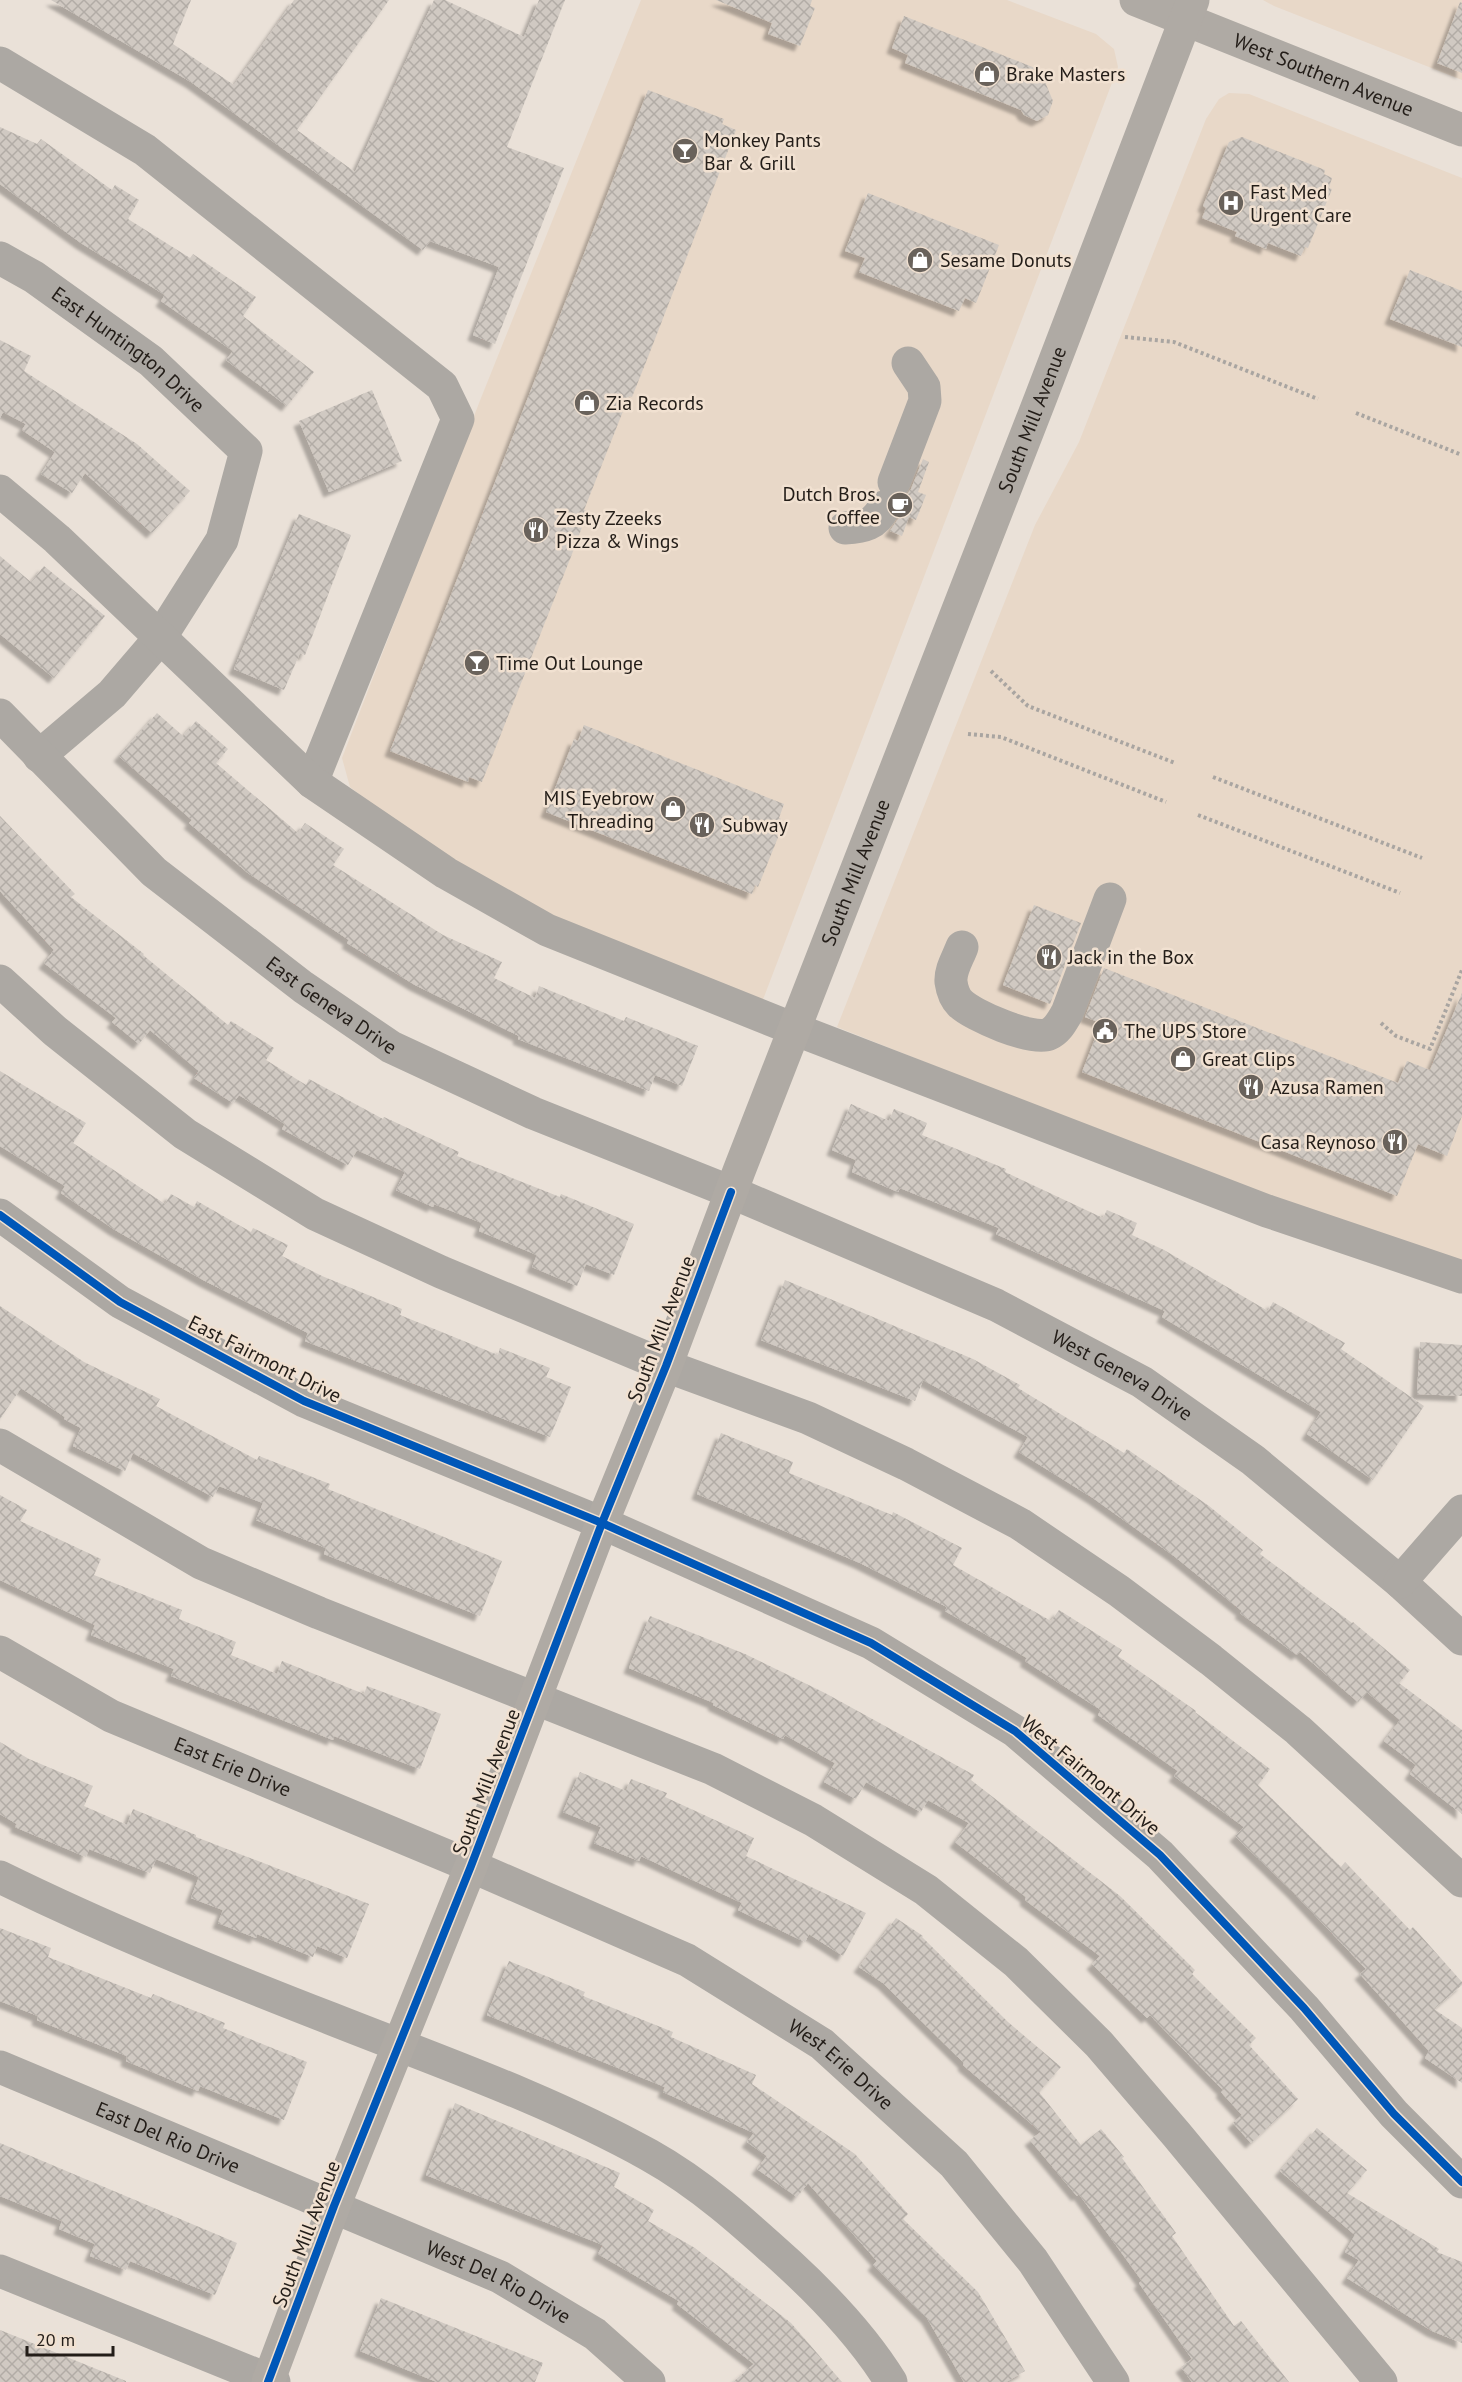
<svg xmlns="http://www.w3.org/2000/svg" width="1462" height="2382" viewBox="0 0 1462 2382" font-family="'PT Sans',sans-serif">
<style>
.built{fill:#e8d8c8}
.building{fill:url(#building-cross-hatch);filter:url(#shadow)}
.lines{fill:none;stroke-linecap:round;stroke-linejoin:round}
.path{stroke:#a9a5a1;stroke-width:4;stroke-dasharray:3 3;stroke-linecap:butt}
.minor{stroke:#aca8a3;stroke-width:33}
.major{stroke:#afaaa4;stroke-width:33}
.cycleway-casing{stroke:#f1e1d1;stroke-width:11}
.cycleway{stroke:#0057b8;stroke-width:8}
.labels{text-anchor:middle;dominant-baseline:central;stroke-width:5;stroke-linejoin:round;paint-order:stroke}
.poi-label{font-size:20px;fill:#231d18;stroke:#f1e1d1;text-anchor:start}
.street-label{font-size:20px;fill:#231d18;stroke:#f1e1d1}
</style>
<defs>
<pattern id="building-cross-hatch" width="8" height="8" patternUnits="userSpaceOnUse" patternTransform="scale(1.5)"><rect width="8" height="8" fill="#d0c9c2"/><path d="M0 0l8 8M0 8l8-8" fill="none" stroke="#b2aca6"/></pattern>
<filter id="shadow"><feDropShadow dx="-5.5" dy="5.5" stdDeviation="1.5" flood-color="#0004"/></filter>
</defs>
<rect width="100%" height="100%" fill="#eae1d8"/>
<path class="built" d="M641 0H1007L1096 34 1114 49 1118 67 761 1005 540 911 401 827 350 787 342 758 481 398Z
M1263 0H1462V80L1274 6Z
M1229 93 1249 94 1462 178V1262L1195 1170 837 1027 1035 525 1079 442 1206 119 1219 99Z"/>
<path class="building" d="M51 0H191L173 44 234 85 294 0H389L297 130 355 172 434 0H445L524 37 539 0H565L507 147 564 168 495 344 473 335 499 267 430 241 423 250 191 82Z
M716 0H812L810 6 815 8 800 46 768 34 772 23Z
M1460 2 1462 3V73L1437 63Z
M904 16 1040 70 1053 101 1048 115 1037 121 1024 115 1021 110 905 63 908 55 892 48Z
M648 90 724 119 722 124 736 130 648 357 632 397 629 396 584 510 588 511 572 554 482 782 469 777 468 782 390 751Z
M0 127 37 144 41 139 112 190 115 185 139 200 128 219 190 258 193 254 256 297 243 316 314 372 287 406 226 360 233 351 161 301 165 295 81 243 0 184Z
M1242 137 1325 170 1324 174 1332 178 1329 188 1332 189 1308 248 1305 247 1301 256 1268 243 1266 249 1235 236 1237 232 1202 218 1206 208 1203 206 1229 142Z
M868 193 999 245 976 303 965 298 959 311 859 272 865 258 845 251Z
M1410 270 1462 291V347L1390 319Z
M0 340 31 356 24 371 137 444 190 491 152 533 85 473 72 493 41 474 55 452 22 430 26 424 3 412 0 418Z
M372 390 402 461 329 492 299 421Z
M923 459 929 462 918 492 926 495 916 520 909 517 902 536 890 531 900 516 903 508 901 499 906 496 911 489Z
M299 514 351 535 305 655 300 653 284 690 234 669Z
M0 556 31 582 44 566 105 616 54 678 0 634Z
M157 713 183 736 196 721 228 749 216 763 298 833 305 823 344 849 333 865 443 935 502 962 494 978 535 998 539 986 624 1021 626 1017 698 1046 682 1086 655 1075 649 1091 518 1039 519 1036 415 985 347 943 349 940 248 873 189 823 192 820 119 756Z
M584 725 784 804 779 818 781 819 777 829 781 830 758 887 755 885 752 894 546 812 574 739 578 741Z
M0 816 75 894 71 897 144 954 143 955 228 1025 231 1021 274 1048 266 1060 306 1085 309 1079 383 1119 384 1117 459 1152 457 1156 560 1197 561 1194 634 1224 614 1275 586 1264 577 1286 532 1267 537 1255 479 1231 482 1223 434 1204 433 1207 396 1190 405 1172 357 1150 348 1165 282 1129 285 1124 239 1095 233 1103 194 1078 199 1071 150 1030 139 1044 112 1022 116 1018 44 963 54 950 0 891Z
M1034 905 1081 923 1050 1004 1003 985Z
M1104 968 1398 1083 1407 1061 1430 1070 1462 993V1116L1447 1156 1418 1144 1397 1196 1082 1072 1101 1023 1085 1017Z
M0 1071 86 1123 73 1143 165 1204 171 1194 194 1207 197 1201 251 1232 253 1228 288 1245 282 1256 322 1276 402 1309 400 1315 498 1355 500 1348 550 1368 546 1377 571 1387 550 1437 305 1341 308 1333 205 1281 115 1230 61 1193 65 1186 0 1146Z
M851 1104 889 1121 894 1109 927 1123 922 1135 1006 1169 1005 1172 1103 1218 1107 1210 1137 1223 1132 1235 1164 1250 1268 1311 1273 1302 1345 1343 1341 1349 1424 1406 1373 1480 1307 1434 1321 1412 1162 1317 1165 1311 996 1234 999 1228 900 1188 898 1192 852 1172 856 1160 832 1150Z
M785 1280 973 1359 1020 1385 1018 1388 1124 1453 1127 1449 1209 1506 1263 1550 1260 1554 1352 1623 1353 1622 1410 1670 1399 1683 1462 1730V1814L1410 1774 1416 1765 1384 1741 1400 1720 1367 1692 1358 1702 1300 1652 1297 1655 1240 1613 1242 1611 1174 1556 1093 1498 1019 1452 1028 1437 923 1380 915 1401 761 1340Z
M0 1306 84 1362 160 1399 156 1406 257 1460 259 1456 330 1484 328 1489 502 1561 480 1616 324 1554 326 1548 256 1520 263 1503 219 1486 213 1497 133 1453 125 1471 73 1446 81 1428 64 1419 65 1417 21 1388 0 1419Z
M1420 1342 1462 1345V1396L1417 1394Z
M721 1433 793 1462 789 1473 892 1515 893 1512 962 1548 953 1565 1051 1621 1059 1610 1122 1650 1118 1656 1196 1711 1195 1712 1270 1769 1258 1785 1341 1867 1345 1862 1410 1930 1413 1927 1462 1982V1985L1434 2009 1462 2028V2083L1425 2058 1429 2051 1360 1974 1366 1969 1293 1892 1235 1836 1244 1827 1174 1776 1178 1771 1098 1715 1101 1710 1025 1661 1027 1658 945 1611 947 1607 860 1563 697 1494Z
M0 1495 27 1510 20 1521 101 1559 94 1575 182 1610 179 1619 236 1642 231 1655 277 1674 282 1661 364 1694 367 1686 441 1714 420 1769 334 1736 333 1740 171 1676 174 1669 91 1635 95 1625 0 1580Z
M650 1616 745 1654 825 1693 974 1775 971 1780 1120 1896 1195 1970 1192 1974 1256 2038 1249 2045 1298 2099 1251 2143 1233 2123 1242 2115 1221 2092 1223 2090 1150 2015 1147 2018 1092 1964 1100 1956 1025 1900 1026 1897 955 1842 969 1823 928 1800 921 1812 866 1782 856 1799 824 1782 835 1763 785 1735 783 1739 713 1705 714 1703 629 1668Z
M0 1742 29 1759 93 1786 84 1806 127 1825 133 1809 196 1835V1837L369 1904 347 1958 317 1946 313 1957 257 1934 256 1938 218 1923 223 1910 191 1898 199 1877 156 1859 150 1873 89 1849 86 1857 15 1827 17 1824 0 1814Z
M580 1772 626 1791 631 1779 667 1793 665 1797 754 1838 746 1856 866 1913 843 1956 809 1934 805 1942 738 1910 742 1903 641 1856 639 1861 594 1843 601 1827 563 1812Z
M896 1918 923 1936 922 1937 1008 2022 1061 2067 1039 2092 1081 2145 1101 2129 1124 2157 1122 2158 1176 2233 1172 2236 1234 2326 1241 2321 1289 2382H1192L1181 2367 1192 2359 1139 2283 1142 2281 1079 2194 1077 2196 1030 2140 1041 2132 963 2065 964 2063 883 1983 859 1967Z
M0 1928 51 1948 48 1957 151 1998 153 1994 225 2023 223 2028 307 2062 284 2120 200 2086 198 2091 126 2061 127 2056 37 2020 38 2016 0 2001Z
M509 1961 585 1992 583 1996 673 2032 671 2037 756 2075 752 2084 855 2154 908 2214 903 2219 978 2292 1025 2371 1006 2382H964L927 2318 873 2265 877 2261 808 2183 797 2197 757 2169 767 2156 747 2142 754 2133 663 2092 665 2087 487 2015Z
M455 2103 620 2173 614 2187 654 2210 648 2221 695 2248 791 2323 842 2382H733L754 2364 677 2304 679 2301 598 2254 603 2245 426 2175Z
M1317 2128 1367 2170 1347 2193 1439 2249 1437 2252 1462 2262V2343L1432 2331 1347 2278 1359 2260 1345 2252 1355 2235 1280 2171Z
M0 2143 237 2243 215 2295 130 2261 126 2270 90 2256 95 2244 59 2229 62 2221 0 2196Z
M381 2298 543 2363 535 2382H437L360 2351Z
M0 2330 126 2381V2382H0Z"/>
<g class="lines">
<path class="path" d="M1125 337 1174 342 1318 399
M1356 413 1462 455
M991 671 1028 706 1175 763
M968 734 1001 737 1166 802
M1213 777 1422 858
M1198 815 1400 893
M1381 1023 1396 1036 1430 1049 1462 970"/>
<g class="minor">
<path d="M0 63 145 150 442 386 458 419 312 782"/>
<path id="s1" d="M0 258 34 277 151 361 246 451 222 540 160 638 112 694 39 756"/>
<path d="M894 482 925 401 924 387 908 363"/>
<path d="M0 491 57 539 312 782 446 873 547 930 794 1029 1267 1211 1462 1277"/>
<path d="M845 528C864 527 875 525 884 507"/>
<path id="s2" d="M0 715 154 872 303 987 391 1047 533 1113 731 1192 996 1305 1142 1382 1253 1460 1400 1582 1462 1639"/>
<path d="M962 947C958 958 950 970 951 982 952 989 955 998 960 1003 971 1015 1034 1042 1049 1034 1058 1030 1062 1021 1067 1013L1110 899"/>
<path d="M0 981 55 1031 185 1134 315 1214 441 1272 666 1366 808 1418 906 1464 1020 1524 1119 1591 1211 1660 1298 1730 1462 1881"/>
<path d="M0 1215 120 1302 304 1401 602 1523 871 1643 1015 1731 1160 1855 1304 2008 1394 2114 1462 2182"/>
<path d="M0 1445 201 1563 319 1613 713 1769 813 1820 926 1890 1016 1962 1099 2044 1177 2135 1381 2382"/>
<path d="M1400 1582 1462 1511"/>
<path id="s3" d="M0 1652 111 1716 471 1866 687 1960 822 2044 954 2164 1033 2261 1113 2382"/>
<path d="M0 1877C108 1930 219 1975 332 2019 438 2061 548 2099 649 2155 701 2184 745 2224 789 2264 827 2299 864 2338 891 2382"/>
<path id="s4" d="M0 2067 500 2277 595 2334 649 2382"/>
<path d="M0 2271 274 2382"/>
</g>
<g class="major">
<path id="s5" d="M1136 0 1462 130"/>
<path id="s6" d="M268 2382 334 2206 471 1866 602 1523 666 1366 739 1171 1041 397 1193 0"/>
</g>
<g class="cycleway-casing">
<path id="cycleway" d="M0 1215 120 1302 304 1401 602 1523 871 1643 1015 1731 1160 1855 1304 2008 1394 2114 1462 2182
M268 2382 334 2206 471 1866 602 1523 666 1366 731 1192"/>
</g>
<use href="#cycleway" class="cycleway"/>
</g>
<defs>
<g id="shop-disc" transform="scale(1.35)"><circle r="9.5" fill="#69625b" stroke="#f1e1d1"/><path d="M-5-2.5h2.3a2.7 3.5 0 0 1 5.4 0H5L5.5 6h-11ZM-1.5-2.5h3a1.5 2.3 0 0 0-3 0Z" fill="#fff"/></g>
<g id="bar-disc" transform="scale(1.35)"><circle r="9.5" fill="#69625b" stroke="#f1e1d1"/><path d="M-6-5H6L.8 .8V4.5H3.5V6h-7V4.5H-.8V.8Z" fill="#fff"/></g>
<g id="hospital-disc" transform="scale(1.35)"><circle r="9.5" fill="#69625b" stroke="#f1e1d1"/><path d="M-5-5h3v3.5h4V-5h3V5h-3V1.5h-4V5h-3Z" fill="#fff"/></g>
<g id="cafe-disc" transform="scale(1.35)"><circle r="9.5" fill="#69625b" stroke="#f1e1d1"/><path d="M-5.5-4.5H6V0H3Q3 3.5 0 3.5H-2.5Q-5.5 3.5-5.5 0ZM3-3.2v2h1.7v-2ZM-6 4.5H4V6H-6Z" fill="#fff"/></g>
<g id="restaurant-disc" transform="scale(1.35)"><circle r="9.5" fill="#69625b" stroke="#f1e1d1"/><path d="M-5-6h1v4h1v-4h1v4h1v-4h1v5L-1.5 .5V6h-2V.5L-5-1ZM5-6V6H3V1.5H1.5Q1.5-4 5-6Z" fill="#fff"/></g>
<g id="civic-disc" transform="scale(1.35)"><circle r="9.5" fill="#69625b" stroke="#f1e1d1"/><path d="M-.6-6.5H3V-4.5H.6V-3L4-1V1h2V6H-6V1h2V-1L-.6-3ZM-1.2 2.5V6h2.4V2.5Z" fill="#fff"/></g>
</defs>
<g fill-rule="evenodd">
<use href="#shop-disc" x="987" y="74"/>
<use href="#bar-disc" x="685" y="151"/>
<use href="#hospital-disc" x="1231" y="203"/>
<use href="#shop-disc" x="920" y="260"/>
<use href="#shop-disc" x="587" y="403"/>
<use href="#cafe-disc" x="900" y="505"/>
<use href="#restaurant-disc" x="536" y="530"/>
<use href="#bar-disc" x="477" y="663"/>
<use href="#shop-disc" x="673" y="809"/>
<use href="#restaurant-disc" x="702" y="825"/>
<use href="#restaurant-disc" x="1049" y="957"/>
<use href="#civic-disc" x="1105" y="1031"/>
<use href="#shop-disc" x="1183" y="1059"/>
<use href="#restaurant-disc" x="1251" y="1087"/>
<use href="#restaurant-disc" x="1395" y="1142"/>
</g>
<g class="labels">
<g class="poi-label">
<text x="1006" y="74">Brake Masters</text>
<text x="704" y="140">Monkey Pants<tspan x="704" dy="23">Bar &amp; Grill</tspan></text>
<text x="1250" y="192">Fast Med<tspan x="1250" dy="23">Urgent Care</tspan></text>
<text x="940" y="260">Sesame Donuts</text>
<text x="606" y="403">Zia Records</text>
<text x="880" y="494" text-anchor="end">Dutch Bros.<tspan x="880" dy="23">Coffee</tspan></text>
<text x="556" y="518">Zesty Zzeeks<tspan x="556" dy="23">Pizza &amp; Wings</tspan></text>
<text x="496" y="663">Time Out Lounge</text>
<text x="654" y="798" text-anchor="end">MIS Eyebrow<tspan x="654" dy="23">Threading</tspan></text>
<text x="722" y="825">Subway</text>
<text x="1068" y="957">Jack in the Box</text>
<text x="1124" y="1031">The UPS Store</text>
<text x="1202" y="1059">Great Clips</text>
<text x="1270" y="1087">Azusa Ramen</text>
<text x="1376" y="1142" text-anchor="end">Casa Reynoso</text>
</g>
<g class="street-label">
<text stroke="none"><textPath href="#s5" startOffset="202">West Southern Avenue</textPath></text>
<text stroke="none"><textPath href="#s1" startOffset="158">East Huntington Drive</textPath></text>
<text stroke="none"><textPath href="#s6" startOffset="2106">South Mill Avenue</textPath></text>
<text stroke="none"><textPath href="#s6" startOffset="1620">South Mill Avenue</textPath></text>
<text stroke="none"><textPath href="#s2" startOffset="442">East Geneva Drive</textPath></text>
<text transform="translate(661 1329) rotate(-69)">South Mill Avenue</text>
<text transform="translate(265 1359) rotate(27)">East Fairmont Drive</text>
<text stroke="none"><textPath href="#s2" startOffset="1317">West Geneva Drive</textPath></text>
<text stroke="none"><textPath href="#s3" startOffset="260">East Erie Drive</textPath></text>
<text transform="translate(1091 1775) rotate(40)">West Fairmont Drive</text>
<text transform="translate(486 1782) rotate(-69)">South Mill Avenue</text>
<text stroke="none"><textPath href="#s3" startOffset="940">West Erie Drive</textPath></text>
<text stroke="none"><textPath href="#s4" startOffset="182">East Del Rio Drive</textPath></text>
<text transform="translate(306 2234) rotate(-69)">South Mill Avenue</text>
<text stroke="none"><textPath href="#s4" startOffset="543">West Del Rio Drive</textPath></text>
</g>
</g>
<path d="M27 2346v9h86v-9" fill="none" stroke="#231d18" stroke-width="3"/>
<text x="36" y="2346" font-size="18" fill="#231d18" stroke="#f1e1d1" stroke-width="4.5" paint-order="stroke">20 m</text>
</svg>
